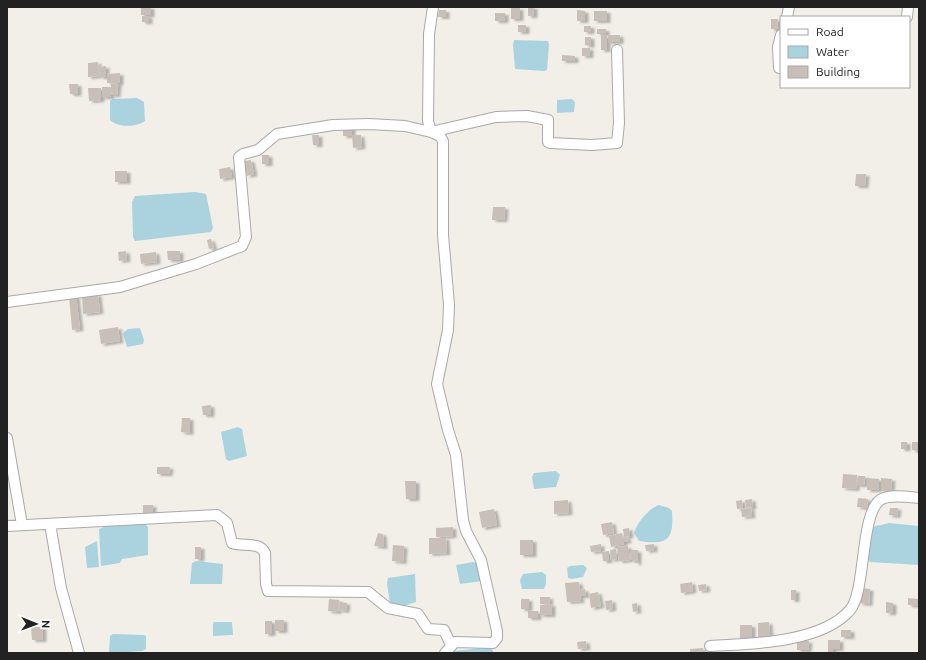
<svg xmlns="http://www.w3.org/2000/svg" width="926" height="660" viewBox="0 0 926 660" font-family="Ubuntu,sans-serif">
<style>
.water{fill:#aad3df}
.building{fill:#c7bfb8;filter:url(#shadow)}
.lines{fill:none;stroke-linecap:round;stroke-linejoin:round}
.minor-casing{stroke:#a9a9a9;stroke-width:12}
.minor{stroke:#fff;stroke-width:10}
</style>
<defs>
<filter id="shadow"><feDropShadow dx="3.5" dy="2" stdDeviation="1" flood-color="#0004"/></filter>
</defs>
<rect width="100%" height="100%" fill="#f2efe9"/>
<path class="water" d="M514 40 548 41 549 44 547 70 544 71 515 69 513 45Z
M137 98 144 102 145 121C138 127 117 128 110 120V101L113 99Z
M572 99 575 102 574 112 557 113V100Z
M195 192 206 194 213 228 211 232 135 241 133 237 132 202 135 196Z
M140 328 144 340 143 344 127 347 123 333 128 329Z
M238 427 242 429 247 456 229 461 226 459 221 432Z
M556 471 560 475 556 487 534 489 532 477 534 473Z
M659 505 669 508 672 511C674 541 667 545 639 541L634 533C637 523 649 508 659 505Z
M144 523 148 527V555L122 559 120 563 101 566 99 529 106 526Z
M889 523 919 526V565L870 562 868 559 870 532 872 527Z
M97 541 99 567 87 568 85 547Z
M196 561 223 564 222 584H190L192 563Z
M473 562 477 563 482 581 460 584 456 565Z
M583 565 587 568 583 577 572 579 568 578 567 568 570 566Z
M542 572 546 575V584L544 589H522L520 580 523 574Z
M415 574 416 602 397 608 390 604 387 583 388 578Z
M214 622H232L233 635 213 636V624Z
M113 634 144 635 146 636V649L142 651 109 653 110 636Z
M491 647 494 653H450L454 651Z"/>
<path class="building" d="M141 7H151V15H141Z
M528 7H534V16H528Z
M511 8H520V19H511Z
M439 10H446V17H438Z
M577 10 585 11V21H577Z
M594 11H607V21H594Z
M495 13H505V21H495Z
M142 16H149V22H142Z
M771 19H778L777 29H771Z
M518 25H526V32H518Z
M584 26H591V32H584Z
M597 29H606V34H597Z
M608 35H620V42H608Z
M601 36H607V50H601Z
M585 37H591V46L585 45Z
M582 48H590V56H582Z
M562 55 575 56V61H562Z
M98 62 99 76 88 77V63Z
M106 66V77H100L99 67Z
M120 73V83H107V74Z
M118 83 117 95H112L111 90V97H102V87H111V84Z
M69 84H78V94H70Z
M88 88H101V100L89 101Z
M343 127H352V136H343Z
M312 135H319V145H313Z
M352 135H361L362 147 353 148Z
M262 155H269V164H262Z
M251 160 254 174 247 176 244 161Z
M230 167 232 177 220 179 219 169Z
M115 171H127V182H115Z
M856 174H866L865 186H855Z
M493 207H505L504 220H492Z
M211 239 214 248 209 249 207 240Z
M126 251 127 260 119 261 118 252Z
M167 251H180V260H168Z
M156 252 157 262 141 264 140 254Z
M98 294 100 312 83 314 82 295Z
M76 295 80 329 72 330 69 296Z
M118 327 120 341 101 344 99 330Z
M211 405V415H203L202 406Z
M182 418H190V433L181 432Z
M901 442H907V449H901Z
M912 442H919V451L912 450Z
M157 467H170L169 474H157Z
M843 474 857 475 856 489 842 488Z
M858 476H865L864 485H857Z
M867 478 879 479V490H867Z
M881 478 892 479 891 492 881 491Z
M405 481H416V499H406Z
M858 498 868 499 867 508 857 507Z
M752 499 753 507 746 508 745 500Z
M568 500 569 513 554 514V501Z
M742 500 743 508 737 509 736 501Z
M143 505H153V514H143Z
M751 508 752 516 742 517 741 509Z
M890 508H898L897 516 889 515Z
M494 509 497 525 482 528 479 512Z
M612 522 614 533 603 535 601 524Z
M453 527V536L436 537V528Z
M629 528 630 536 624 537 623 529Z
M378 533 383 534 384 547 374 546Z
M622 533 623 538 627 537 628 541 624 542V544L611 547 609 536Z
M429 538H446L447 553 429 554Z
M520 540H533V555H520Z
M601 544V551L591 552 590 546Z
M654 544V550L646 551 645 545Z
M393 545 404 546 403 562 392 561Z
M628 546 630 560 619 561 617 547Z
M195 547H201V559H195Z
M616 549 617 559 611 560 610 550Z
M630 550H638V563H635V560H631Z
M609 551V561H603L602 552Z
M579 582 580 590 585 589 586 596H580L581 601 567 602 565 583Z
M692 582 693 591 681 593 680 584Z
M706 584 707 590 699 591 698 585Z
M861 588 870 589 869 604 859 603Z
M791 590H796V600H791Z
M598 592 601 606 591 608 589 594Z
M540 597H550L549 604H540Z
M908 598 918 599V606L908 605Z
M329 599 339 600 338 612 328 611Z
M521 599H529V609H521Z
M612 600 613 609 606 610 605 601Z
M340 602 347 603 346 611 339 610Z
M886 602 893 603V613H886Z
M637 603 638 611 633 612 632 604Z
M552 604V615H540V605Z
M528 611H538V618H528Z
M275 620H284V631H275Z
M265 621H272V634H265Z
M769 622 770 637 758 638V623Z
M740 625H752V638L740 639Z
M31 627H43V640H32Z
M841 630H851V637H841Z
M797 640 809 641 808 650H797Z
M828 640H833V652H828Z
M833 640H840V649H833Z
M586 641 587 648 578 649 577 642Z
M703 648V653H690V649Z"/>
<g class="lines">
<g class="minor-casing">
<path id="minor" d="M433 7 429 34 428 121 431 132 440 136 443 141V235L449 305 448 330 437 384 448 430 456 455 463 520 466 531 481 560 497 631V638L493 643 455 642 445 653
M787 17 789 7
M907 17 908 7
M781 35 778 47 779 68H781
M7 302 120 287 196 264 242 246 246 237 239 157 243 154 258 150 277 134 333 125 369 124 405 126 431 132 496 117 527 116 548 120V142L550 143 592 145 617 143 619 123 617 50
M7 438 22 525
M50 524 61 588 79 653
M7 526 217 515 227 523 232 543C243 547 259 541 265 553L266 584 268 591 368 592 388 608 418 614 428 629 444 630 451 645
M710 646C750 644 822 643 850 610 866 592 860 515 880 500 889 494 908 497 919 498"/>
</g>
<use href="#minor" class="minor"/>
</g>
<rect width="926" height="660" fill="none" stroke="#222222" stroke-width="16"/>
<rect x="780" y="16" width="130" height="72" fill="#ffffff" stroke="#a7a7a7"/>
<rect x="788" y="29" width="20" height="6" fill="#ffffff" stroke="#a7a7a7"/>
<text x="816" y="36" font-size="12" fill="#222222">Road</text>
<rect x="788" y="46" width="20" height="12" fill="#aad3df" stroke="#a7a7a7"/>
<text x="816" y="56" font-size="12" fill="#222222">Water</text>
<rect x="788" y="66" width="20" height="12" fill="#c7bfb8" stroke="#a7a7a7"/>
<text x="816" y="76" font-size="12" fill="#222222">Building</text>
<g transform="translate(36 624) rotate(91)" stroke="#ffffff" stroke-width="3" paint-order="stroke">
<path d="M0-3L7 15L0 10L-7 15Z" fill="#222222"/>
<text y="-6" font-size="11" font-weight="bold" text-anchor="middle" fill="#222222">N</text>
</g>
</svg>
